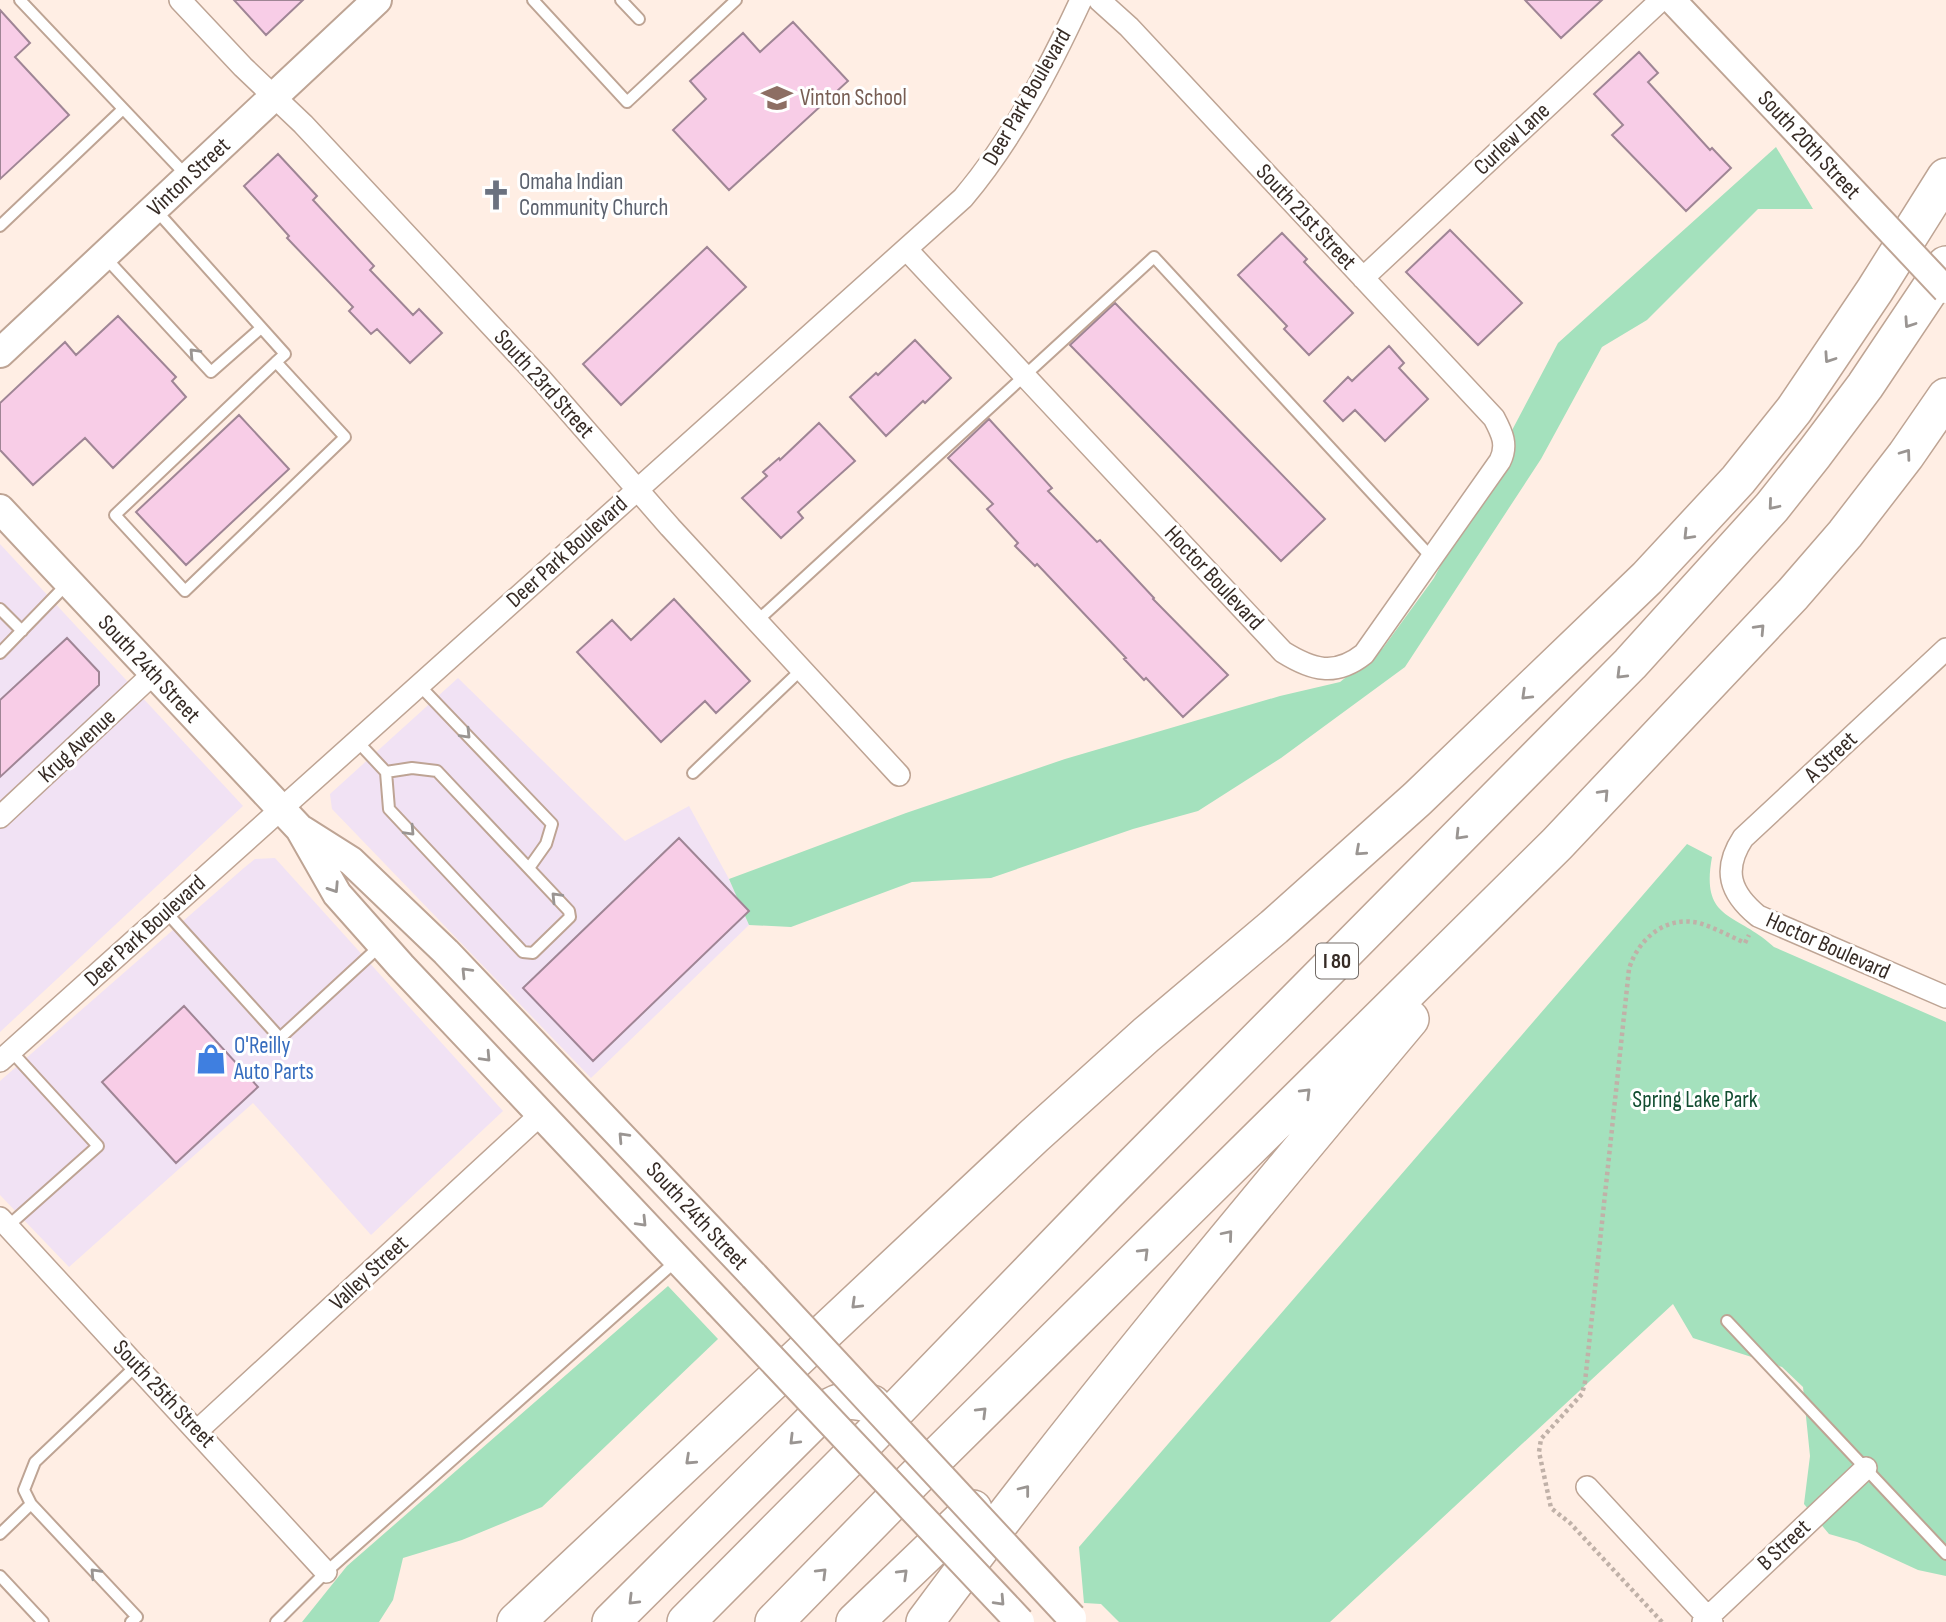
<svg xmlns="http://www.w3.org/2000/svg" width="1946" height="1622" viewBox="0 0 1946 1622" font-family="'Sofia Sans Condensed',sans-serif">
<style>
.commercial{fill:#f1e2f4}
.green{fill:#a4e1bd}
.building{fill:#f8cde7;stroke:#9f8595;stroke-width:2}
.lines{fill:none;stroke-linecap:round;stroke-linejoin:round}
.service-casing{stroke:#bea494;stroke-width:14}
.minor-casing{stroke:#bea494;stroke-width:24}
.tertiary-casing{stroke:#bea494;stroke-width:30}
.secondary-casing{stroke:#bea494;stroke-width:32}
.motorway-casing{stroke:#bea494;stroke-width:40}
.path{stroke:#c0b1a8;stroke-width:4.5;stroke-dasharray:3.5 3.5;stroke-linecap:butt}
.service{stroke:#fff;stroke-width:10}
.minor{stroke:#fff;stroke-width:21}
.tertiary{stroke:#fff;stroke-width:26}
.secondary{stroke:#fff;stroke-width:28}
.motorway{stroke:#fff;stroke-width:37}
.tertiary-bridge-casing{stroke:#bea494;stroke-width:30;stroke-linecap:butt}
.secondary-bridge-casing{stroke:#bea494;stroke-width:32;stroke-linecap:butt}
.tertiary-bridge{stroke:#fff;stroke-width:26}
.secondary-bridge{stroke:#fff;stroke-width:28}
.oneway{stroke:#9a9592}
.labels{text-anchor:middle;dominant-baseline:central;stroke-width:6;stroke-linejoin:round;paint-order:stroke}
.shield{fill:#fff;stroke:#726b66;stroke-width:2}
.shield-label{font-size:21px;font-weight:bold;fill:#362b25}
.street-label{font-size:23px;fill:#362b25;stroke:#fff}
.education-label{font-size:23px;fill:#785e54;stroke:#fff;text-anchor:start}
.worship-label{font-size:23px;fill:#5b616d;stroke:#fff;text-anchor:start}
.shop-label{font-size:23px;fill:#366cbe;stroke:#fff;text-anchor:start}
.park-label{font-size:23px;fill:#124d31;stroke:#fff}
</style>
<rect width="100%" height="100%" fill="#ffeee4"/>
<path class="commercial" d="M0 544 243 806 0 1032Z
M458 678 625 841 689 806 729 879 749 925 591 1078 332 809 330 794Z
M275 858 503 1111 371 1235 253 1103 69 1267 0 1195V1081L245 867 255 859Z"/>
<path class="green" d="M1776 147 1813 209H1758L1647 320 1602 347 1541 459 1405 667 1281 758 1198 811 1133 829 991 878 912 882 791 927 749 925 729 879 906 813 1065 759 1280 696 1340 682 1383 648 1434 578 1558 343Z
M1687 844 1712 857C1700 922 1737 912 1774 947L1946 1022V1576L1918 1570 1857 1542 1829 1534 1804 1504 1810 1456 1803 1387 1782 1367 1693 1338 1673 1304 1330 1622H1119L1101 1604 1084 1603 1079 1547Z
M668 1286 718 1339 542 1507 462 1540 403 1558 393 1600 379 1622H302L347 1566Z"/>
<path class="building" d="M234 0H303L266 35Z
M1525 0H1602L1561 38Z
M0 10 30 43 15 57 69 115 0 179Z
M793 22 848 81 729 190 673 130 706 99 690 81 743 33 760 52Z
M1639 52 1658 73 1648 82 1710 150 1712 148 1731 168 1686 211 1612 135 1623 125 1594 94Z
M278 154 317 196 313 200 374 266 370 270 413 315 419 309 442 333 410 363 377 329 371 334 349 311 353 307 287 238 289 236 244 186Z
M1450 230 1522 303 1478 345 1406 272Z
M1282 233 1307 259 1304 262 1353 313 1309 355 1284 329 1287 326 1238 275Z
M707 247 746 287 621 405 583 364Z
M1115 303 1325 519 1281 561 1070 345Z
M118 316 176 377 172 381 186 397 113 468 85 438 33 485 0 450V403L65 342 76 355Z
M915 340 951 378 925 403 923 401 886 436 850 397 876 373 878 375Z
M1389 346 1404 363 1399 368 1428 399 1385 441 1355 410 1343 421 1324 401 1348 377 1352 381Z
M239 415 289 469 186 565 136 512Z
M989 419 1052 488 1048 491 1097 542 1100 540 1154 598 1153 599 1228 675 1183 717 1146 678 1144 680 1124 659 1126 658 1037 564 1035 566 1015 546 1018 543 987 509 993 504 948 458Z
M819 423 855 461 798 512 803 518 781 538 742 498 767 476 763 472 779 458 780 460Z
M674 599 750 681 716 713 705 701 661 742 577 652 612 620 631 640Z
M67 638 99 672V685L0 777V700Z
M679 838 749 911 593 1061 523 988Z
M184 1006 258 1087 176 1163 102 1082Z"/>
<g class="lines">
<g class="service-casing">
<path id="service" d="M20 0 186 175
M533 0 627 102 736 0
M621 0 639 19
M154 208 285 354 276 362 115 515 185 591 345 437 276 362
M0 226 123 109
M104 256 211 372 261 328
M0 609 22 631
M757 621 1154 257 1432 558
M0 653 68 583
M419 685 552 824 546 844 529 868
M357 741 386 772 389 809 523 952 533 953 570 917 569 911 437 771 412 768 386 772
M693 773 802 669
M166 912 280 1038 380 946
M8 1226 98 1146 11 1051
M1727 1321 1946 1554
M0 1534 31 1504
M0 1576 43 1622
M131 1622 137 1617 31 1504 24 1490 35 1462 137 1365
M276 1622 326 1572 676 1261"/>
</g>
<g class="minor-casing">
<path id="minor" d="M180 0 243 67 303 124 540 378 670 527 899 775
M907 250 1283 652C1312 670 1335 677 1364 654L1500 461C1508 445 1502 433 1494 418L1129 27 1099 0
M1363 278 1661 0
M1946 649 1743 838C1722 870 1730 893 1758 916L1946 997
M0 817 153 674
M0 1061 963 198C1012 140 1049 69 1081 0
M0 1218 326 1572
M197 1431 540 1115
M1587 1487 1712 1622
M1703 1622 1866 1468"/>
</g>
<g class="tertiary-casing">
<path id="tertiary" d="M1672 0 1816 152"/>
</g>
<g class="secondary-casing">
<path id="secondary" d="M0 353 377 0
M0 509 300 829 337 894 401 966 718 1302
M302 830 351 861 446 952 754 1276"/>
</g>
<g class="motorway-casing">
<path id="motorway" d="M516 1622 1034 1136 1146 1035 1274 927 1417 799 1647 578 1738 480 1794 410 1875 290 1946 177
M611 1622 823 1411C843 1399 849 1398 872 1404
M686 1622 871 1436 1107 1192 1630 664 1772 507 1814 454 1865 386 1946 265
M774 1622 913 1480 1557 844 1793 594 1845 534 1906 455 1946 397
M855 1622 973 1509
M925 1622C1079 1414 1244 1217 1410 1019"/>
</g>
<path class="path" d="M1662 1622 1570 1523 1551 1508 1539 1452 1541 1439 1582 1394 1585 1382 1629 969C1638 939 1666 915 1699 923 1715 928 1730 936 1745 943L1749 935"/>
<use href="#service" class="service"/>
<use href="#minor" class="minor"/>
<use href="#tertiary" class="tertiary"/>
<use href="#secondary" class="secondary"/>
<use href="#motorway" class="motorway"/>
<g class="tertiary-bridge-casing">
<path id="tertiary-bridge" d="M1816 152 1946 290"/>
</g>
<g class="secondary-bridge-casing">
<path id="secondary-bridge" d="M754 1276 1072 1618
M718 1302 1020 1622"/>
</g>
<use href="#tertiary-bridge" class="tertiary-bridge"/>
<use href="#secondary-bridge" class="secondary-bridge"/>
</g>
<defs><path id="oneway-chevron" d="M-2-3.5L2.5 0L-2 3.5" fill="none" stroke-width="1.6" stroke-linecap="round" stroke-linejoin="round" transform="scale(1.75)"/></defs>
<g class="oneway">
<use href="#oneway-chevron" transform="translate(1909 323) rotate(124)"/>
<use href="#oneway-chevron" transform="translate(194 353) rotate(-133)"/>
<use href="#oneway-chevron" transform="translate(1829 358) rotate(124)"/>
<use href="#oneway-chevron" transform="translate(1906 454) rotate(-54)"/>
<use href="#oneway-chevron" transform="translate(1773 505) rotate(130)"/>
<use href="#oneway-chevron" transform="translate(1688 535) rotate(134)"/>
<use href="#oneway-chevron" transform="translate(1760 629) rotate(-47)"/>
<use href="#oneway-chevron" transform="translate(1621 674) rotate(135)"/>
<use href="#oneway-chevron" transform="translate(1526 695) rotate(136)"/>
<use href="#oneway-chevron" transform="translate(466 734) rotate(46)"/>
<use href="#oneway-chevron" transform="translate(1604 794) rotate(-47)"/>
<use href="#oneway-chevron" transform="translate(410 831) rotate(47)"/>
<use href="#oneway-chevron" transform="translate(1460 835) rotate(134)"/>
<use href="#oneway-chevron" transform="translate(1360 851) rotate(138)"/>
<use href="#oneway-chevron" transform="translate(334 888) rotate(57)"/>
<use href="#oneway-chevron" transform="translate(556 897) rotate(-134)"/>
<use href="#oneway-chevron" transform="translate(466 972) rotate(-134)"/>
<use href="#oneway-chevron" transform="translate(486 1057) rotate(47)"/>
<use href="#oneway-chevron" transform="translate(1306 1093) rotate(-45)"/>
<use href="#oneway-chevron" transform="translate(623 1137) rotate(-133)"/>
<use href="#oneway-chevron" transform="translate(642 1222) rotate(46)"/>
<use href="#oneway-chevron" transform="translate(1228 1235) rotate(-50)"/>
<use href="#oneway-chevron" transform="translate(1144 1253) rotate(-45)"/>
<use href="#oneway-chevron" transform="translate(856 1304) rotate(136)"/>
<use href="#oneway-chevron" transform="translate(982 1412) rotate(-45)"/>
<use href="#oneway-chevron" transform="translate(794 1440) rotate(135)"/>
<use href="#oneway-chevron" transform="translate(690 1460) rotate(137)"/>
<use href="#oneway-chevron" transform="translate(1025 1490) rotate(-52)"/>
<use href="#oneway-chevron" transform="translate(95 1573) rotate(-133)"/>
<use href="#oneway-chevron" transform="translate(822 1573) rotate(-45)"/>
<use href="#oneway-chevron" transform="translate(903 1574) rotate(-44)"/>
<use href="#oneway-chevron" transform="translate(633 1600) rotate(135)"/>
<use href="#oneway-chevron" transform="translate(1000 1601) rotate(47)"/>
</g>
<defs>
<g id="school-bare" transform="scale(2.415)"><path d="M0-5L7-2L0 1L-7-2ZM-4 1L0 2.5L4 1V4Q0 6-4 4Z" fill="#8d6e63" stroke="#fff" stroke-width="2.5" paint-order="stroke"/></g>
<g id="church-bare" transform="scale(2.415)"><path d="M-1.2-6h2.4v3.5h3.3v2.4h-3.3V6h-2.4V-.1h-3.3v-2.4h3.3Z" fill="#6b7280" stroke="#fff" stroke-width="2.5" paint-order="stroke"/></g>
<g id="shop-bare" transform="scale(2.415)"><path d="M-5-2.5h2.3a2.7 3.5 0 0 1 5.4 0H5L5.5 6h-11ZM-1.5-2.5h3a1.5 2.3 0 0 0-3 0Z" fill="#3f7fe0" stroke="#fff" stroke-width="2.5" paint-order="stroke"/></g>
</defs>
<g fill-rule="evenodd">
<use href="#school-bare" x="777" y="98"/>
<use href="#church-bare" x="496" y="195"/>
<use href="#shop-bare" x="211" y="1059"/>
</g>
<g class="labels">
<rect class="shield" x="1316" y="943.5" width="42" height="35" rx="5"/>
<g class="shield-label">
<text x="1337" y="961">I 80</text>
</g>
<g class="street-label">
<text transform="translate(1027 97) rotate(-60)">Deer Park Boulevard</text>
<text transform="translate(1512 139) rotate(-43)">Curlew Lane</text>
<text transform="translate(1809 145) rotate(47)">South 20th Street</text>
<text transform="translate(189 177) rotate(-43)">Vinton Street</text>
<text transform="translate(1306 217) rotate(47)">South 21st Street</text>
<text transform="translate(544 384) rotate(48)">South 23rd Street</text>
<text transform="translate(567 552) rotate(-42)">Deer Park Boulevard</text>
<text transform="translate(1214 578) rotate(47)">Hoctor Boulevard</text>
<text transform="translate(149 669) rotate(47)">South 24th Street</text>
<text transform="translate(77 746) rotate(-43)">Krug Avenue</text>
<text transform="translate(1831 757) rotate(-43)">A Street</text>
<text transform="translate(145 931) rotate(-42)">Deer Park Boulevard</text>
<text transform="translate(1828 946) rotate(24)">Hoctor Boulevard</text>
<text transform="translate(697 1216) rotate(47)">South 24th Street</text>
<text transform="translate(369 1273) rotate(-43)">Valley Street</text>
<text transform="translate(164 1394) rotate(47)">South 25th Street</text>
<text transform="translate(1784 1545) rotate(-43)">B Street</text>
</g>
<g class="education-label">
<text x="800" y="98">Vinton School</text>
</g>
<g class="worship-label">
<text x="519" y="182">Omaha Indian<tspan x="519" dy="26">Community Church</tspan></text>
</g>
<g class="shop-label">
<text x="234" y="1046">O'Reilly<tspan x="234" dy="26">Auto Parts</tspan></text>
</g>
<g class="park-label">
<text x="1695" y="1100">Spring Lake Park</text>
</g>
</g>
</svg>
